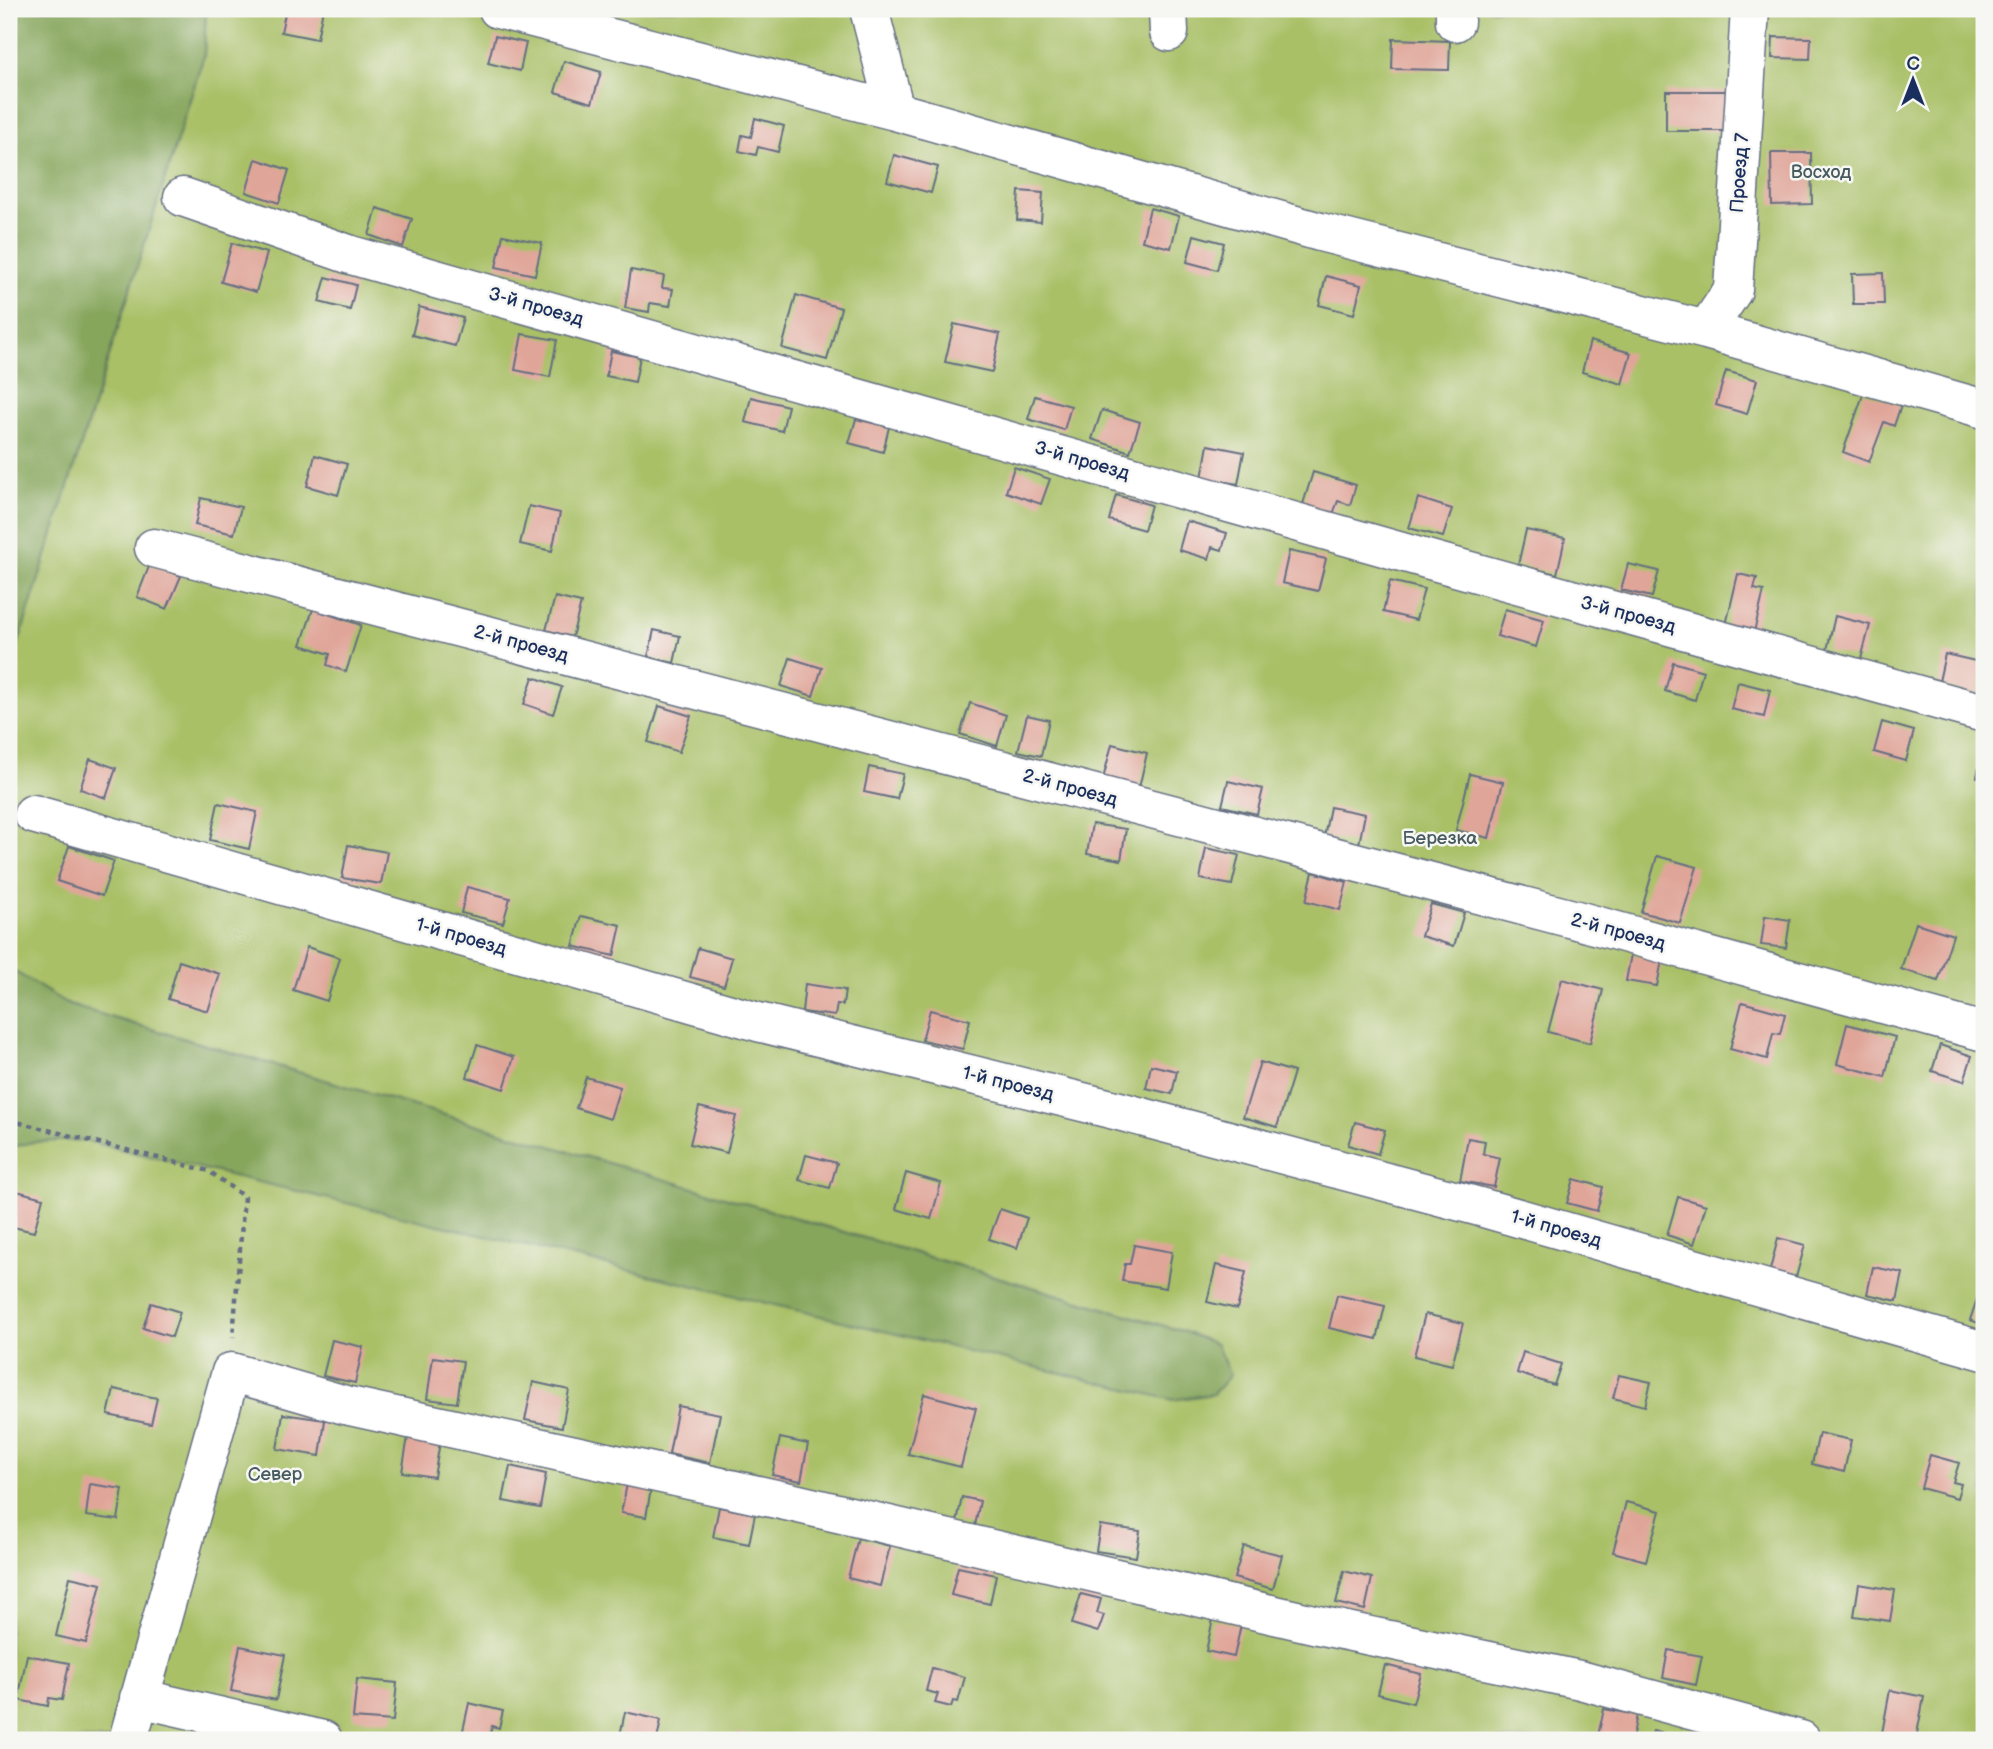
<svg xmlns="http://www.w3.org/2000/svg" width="1993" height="1749" viewBox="0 0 1993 1749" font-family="'Balsamiq Sans',sans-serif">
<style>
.green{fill:#a9c066;stroke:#627862;stroke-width:2}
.forest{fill:#86a65b;stroke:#506a5c;stroke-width:2}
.building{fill:#e0a599}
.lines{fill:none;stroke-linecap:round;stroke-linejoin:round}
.minor-casing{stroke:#656e82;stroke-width:41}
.path{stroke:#656e82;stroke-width:4.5;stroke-dasharray:5 5;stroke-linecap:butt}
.minor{stroke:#fff;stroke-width:38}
.labels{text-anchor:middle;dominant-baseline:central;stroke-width:5;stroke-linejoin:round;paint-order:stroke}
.park-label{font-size:19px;fill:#465a60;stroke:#f6f6f2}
.street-label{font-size:19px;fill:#1b2f5e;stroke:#f6f6f2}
</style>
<rect width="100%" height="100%" fill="#f6f6f2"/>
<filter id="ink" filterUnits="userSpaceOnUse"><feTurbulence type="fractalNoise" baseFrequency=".0143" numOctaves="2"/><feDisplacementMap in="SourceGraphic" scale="14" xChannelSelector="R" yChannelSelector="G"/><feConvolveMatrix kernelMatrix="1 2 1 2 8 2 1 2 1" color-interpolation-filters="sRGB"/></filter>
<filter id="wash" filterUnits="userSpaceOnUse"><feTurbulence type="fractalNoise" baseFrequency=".00686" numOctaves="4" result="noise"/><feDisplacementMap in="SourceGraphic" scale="28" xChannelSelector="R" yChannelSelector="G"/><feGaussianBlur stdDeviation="1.57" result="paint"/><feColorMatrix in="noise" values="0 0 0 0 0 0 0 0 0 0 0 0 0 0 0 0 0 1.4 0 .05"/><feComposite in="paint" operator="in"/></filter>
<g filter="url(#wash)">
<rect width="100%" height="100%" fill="#eee3c6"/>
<path class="green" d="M206 9H1984V1740H9V1148L32 1142 82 1140 1185 1332 69 1005 9 968V673L204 55Z"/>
<path class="forest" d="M9 9H206L204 55 9 673Z
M9 968 69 1005 1185 1332 1216 1344 1230 1375 1213 1394 1173 1400 82 1140 32 1142 9 1148Z"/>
<g id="blocks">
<path class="building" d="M286 9H323L317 39 281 32Z
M495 36 526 43 520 71 488 63Z
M1773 37 1811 38 1810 59 1772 58Z
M1393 39 1450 41 1449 70 1392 69Z
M564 61 601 72 592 103 555 92Z
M1666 91H1729V131H1666Z
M755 118 784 126 778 152 758 147 756 155 739 151 742 135 751 137Z
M1771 153H1811L1812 204 1772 205Z
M894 155 938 167 931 193 887 181Z
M256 159 289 170 279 203 246 192Z
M1019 191 1043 193 1041 222 1017 220Z
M377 208 412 219 403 247 369 235Z
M1150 208 1179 216 1171 248 1142 241Z
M503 235 542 243 535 275 496 267Z
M1194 235 1224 243 1217 270 1187 262Z
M232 243 267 253 256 292 221 282Z
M631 270 664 276 662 288 673 289 670 306 650 303 649 312 625 308Z
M1883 273 1884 304H1853L1852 274Z
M1326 276 1361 285 1354 314 1319 305Z
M326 277 356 285 350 310 319 302Z
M796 295 841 308 827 360 782 348Z
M419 307 463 318 455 346 412 335Z
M954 324 1000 334 992 372 945 362Z
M522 334 557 340 550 377 515 370Z
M1590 341 1631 353 1622 384 1582 372Z
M611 351 640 357 635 382 606 376Z
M1726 371 1757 380 1747 414 1716 405Z
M1864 392 1901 405 1894 426 1884 422 1869 462 1843 452Z
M1035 396 1071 406 1064 430 1028 419Z
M751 397 788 406 782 431 745 422Z
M1102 410 1140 422 1130 452 1092 439Z
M856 419 889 427 883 452 849 443Z
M1208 445 1244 452 1238 484 1202 478Z
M315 455 347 464 338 495 307 486Z
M1014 467 1050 479 1041 504 1006 492Z
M1313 472 1356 485 1350 505 1338 501 1333 514 1303 504Z
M1116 495 1151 505 1144 530 1109 520Z
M201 498 241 507 234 534 195 525Z
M1418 498 1452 509 1443 537 1409 528Z
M529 506 560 513 552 551 520 544Z
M1187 521 1227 533 1222 550 1212 547 1209 559 1179 550Z
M1526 530 1565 538 1557 574 1518 565Z
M1289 551 1326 559 1318 591 1282 583Z
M150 564 181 576 167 609 137 597Z
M1628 564 1659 571 1652 597 1621 590Z
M1738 574 1757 578 1754 589 1764 591 1754 632 1726 625Z
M1390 581 1424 589 1416 620 1383 612Z
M555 597 581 603 572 637 546 630Z
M313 609 361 625 346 672 327 665 330 654 301 645Z
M1505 609 1544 620 1536 647 1497 636Z
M1835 616 1870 625 1861 659 1827 650Z
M654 630 680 636 674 663 648 657Z
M1945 654 1984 663 1977 695 1938 686Z
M790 658 822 668 813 696 781 686Z
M1673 662 1703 671 1695 700 1665 691Z
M533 677 562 687 553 714 524 704Z
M1738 682 1770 690 1764 717 1731 709Z
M970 703 1006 715 997 746 960 734Z
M659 706 691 716 679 752 648 742Z
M1027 715 1049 720 1041 756 1018 751Z
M1882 722 1914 731 1906 761 1874 752Z
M1112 744 1147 753 1139 788 1103 779Z
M1983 747H1984V778L1977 777Z
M90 759 116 768 106 798 80 789Z
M869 767 903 774 897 799 864 792Z
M1470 774 1503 782 1489 838 1456 830Z
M1228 781 1263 789 1257 814 1222 806Z
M218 803 257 812 249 849 210 840Z
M1330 807 1365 814 1359 844 1324 837Z
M1092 824 1126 829 1121 860 1087 854Z
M348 845 387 852 381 884 342 878Z
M69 846 114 861 102 896 57 881Z
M1206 848 1239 855 1232 885 1200 879Z
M1657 856 1697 867 1680 923 1641 912Z
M1313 872 1347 882 1340 910 1306 901Z
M467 887 510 898 503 923 461 913Z
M1431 904 1464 913 1454 946 1421 936Z
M581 916 621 925 614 956 573 946Z
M1765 916 1790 920 1786 948 1761 945Z
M1916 923 1953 935 1938 981 1901 969Z
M307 947 340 958 327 1001 293 990Z
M698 948 732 958 724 986 690 977Z
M1631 954 1662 960 1657 986 1626 981Z
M179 961 220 974 208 1011 168 999Z
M1562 979 1603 990 1590 1043 1548 1032Z
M805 984 845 990 843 1005 837 1004 835 1016 802 1012Z
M1742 1002 1785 1014 1780 1034 1773 1033 1767 1059 1730 1049Z
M930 1010 970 1020 963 1049 922 1040Z
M1847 1024 1895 1037 1885 1077 1837 1064Z
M477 1045 514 1057 504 1089 467 1077Z
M1940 1045 1972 1056 1964 1081 1932 1071Z
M1260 1062 1294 1072 1277 1127 1243 1117Z
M1151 1065 1177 1071 1172 1094 1146 1088Z
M586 1077 620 1087 610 1119 576 1108Z
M699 1107 736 1116 727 1153 690 1144Z
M1355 1122 1385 1130 1378 1154 1348 1145Z
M1468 1138 1485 1141 1483 1154 1500 1158 1494 1187 1460 1181Z
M806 1155 837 1163 830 1188 799 1180Z
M906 1173 941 1183 931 1219 896 1209Z
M1574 1179 1603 1187 1597 1211 1567 1203Z
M9 1189 43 1198 34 1232 9 1226Z
M1678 1197 1706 1205 1694 1244 1667 1235Z
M1000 1209 1027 1218 1017 1248 989 1239Z
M1778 1238 1805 1245 1796 1277 1770 1270Z
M1134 1245 1172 1252 1166 1288 1122 1281 1125 1264H1130Z
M1216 1265 1246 1272 1237 1309 1207 1302Z
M1873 1267 1903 1273 1897 1301 1867 1294Z
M1979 1293 1984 1295V1325L1970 1320Z
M1337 1295 1385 1306 1377 1339 1329 1328Z
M151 1303 180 1312 172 1337 143 1328Z
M1425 1314 1463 1323 1452 1365 1414 1356Z
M332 1340 363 1347 355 1383 323 1376Z
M1523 1352 1561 1364 1554 1385 1517 1373Z
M433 1357 463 1361 457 1403 427 1399Z
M1619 1375 1651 1382 1645 1406 1613 1398Z
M533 1382 569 1390 562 1427 525 1420Z
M114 1389 157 1398 151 1424 108 1415Z
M924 1394 976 1408 961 1467 908 1454Z
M678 1406 720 1414 710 1463 669 1454Z
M283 1414 325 1420 320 1456 277 1449Z
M1819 1433 1851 1440 1844 1472 1812 1464Z
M408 1437 440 1442 434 1477 402 1472Z
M780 1438 808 1444 801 1481 772 1475Z
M1930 1455 1959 1463 1953 1482 1961 1484 1957 1498 1921 1488Z
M510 1466 546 1474 540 1508 503 1501Z
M90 1484 123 1489 118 1520 86 1516Z
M627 1484 651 1489 646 1517 621 1513Z
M962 1497 980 1501 975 1526 957 1522Z
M1626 1502 1660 1511 1646 1561 1613 1552Z
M719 1507 755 1514 749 1544 713 1537Z
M1100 1525 1140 1531 1136 1557 1096 1551Z
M858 1538 890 1546 880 1586 848 1578Z
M1244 1546 1282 1555 1273 1589 1234 1578Z
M958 1567 996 1575 990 1604 951 1595Z
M1344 1571 1372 1578 1365 1610 1336 1603Z
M70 1577 101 1584 86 1643 56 1636Z
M1859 1584 1895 1590 1890 1621 1854 1616Z
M1081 1594 1101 1599 1097 1613 1104 1615 1098 1632 1072 1624Z
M1213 1619 1241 1625 1234 1657 1206 1651Z
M240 1646 285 1655 276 1700 231 1691Z
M1668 1650 1702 1656 1696 1685 1663 1678Z
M27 1655 69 1663 62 1700 49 1698 48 1706 18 1700Z
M1385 1665 1421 1674 1413 1703 1378 1694Z
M932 1668 965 1677 958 1702 953 1701 951 1707 935 1703 938 1694 926 1691Z
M357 1679 397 1683 393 1721 353 1718Z
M1890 1690 1924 1697 1916 1739 1882 1733Z
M469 1703 503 1711 499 1728 492 1726 489 1740 462 1735Z
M1604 1709 1637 1715 1632 1740H1597Z
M625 1712 661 1720 657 1740H619Z
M1653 1731 1685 1739 1684 1740H1651Z
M737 1733 768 1739V1740H736Z"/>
</g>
</g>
<g filter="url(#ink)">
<use href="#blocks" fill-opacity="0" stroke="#656e82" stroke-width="2"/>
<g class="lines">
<g class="minor-casing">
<path id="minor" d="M498 9 895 111 1320 232 1706 330 1984 409
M869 9 895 111
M1168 9 1169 32
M1455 22V9
M183 197 351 255 1430 560 1984 713
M1706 330 1733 290 1750 9
M154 548 1573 919 1984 1032
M33 814 758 1022 1119 1111 1480 1207 1984 1351
M139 1698 323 1740
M128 1740 231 1372 345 1405 790 1502 1318 1625 1580 1680 1801 1740"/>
</g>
<path class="path" d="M9 1120 209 1171 244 1197 233 1337"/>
<use href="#minor" class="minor"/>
</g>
</g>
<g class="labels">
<g class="park-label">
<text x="1821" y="172">Восход</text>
<text x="1440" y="838">Березка</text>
<text x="275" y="1474">Север</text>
</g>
<g class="street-label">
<text transform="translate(1740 173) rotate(-86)">Проезд 7</text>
<text transform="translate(536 307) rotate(16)">3-й проезд</text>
<text transform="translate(1082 461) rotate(16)">3-й проезд</text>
<text transform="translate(1628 615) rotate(15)">3-й проезд</text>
<text transform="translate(521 644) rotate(15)">2-й проезд</text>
<text transform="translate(1070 788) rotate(15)">2-й проезд</text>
<text transform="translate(1618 932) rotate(15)">2-й проезд</text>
<text transform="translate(461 937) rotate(16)">1-й проезд</text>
<text transform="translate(1008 1084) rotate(14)">1-й проезд</text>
<text transform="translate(1556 1229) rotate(16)">1-й проезд</text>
</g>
</g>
<rect width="1993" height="1749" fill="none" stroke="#f6f6f2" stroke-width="35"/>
<g transform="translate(1913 80)" stroke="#f6f6f2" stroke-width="5" paint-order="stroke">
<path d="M0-5L12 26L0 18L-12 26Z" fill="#1b2f5e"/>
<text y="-10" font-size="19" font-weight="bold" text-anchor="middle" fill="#1b2f5e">С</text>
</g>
</svg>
